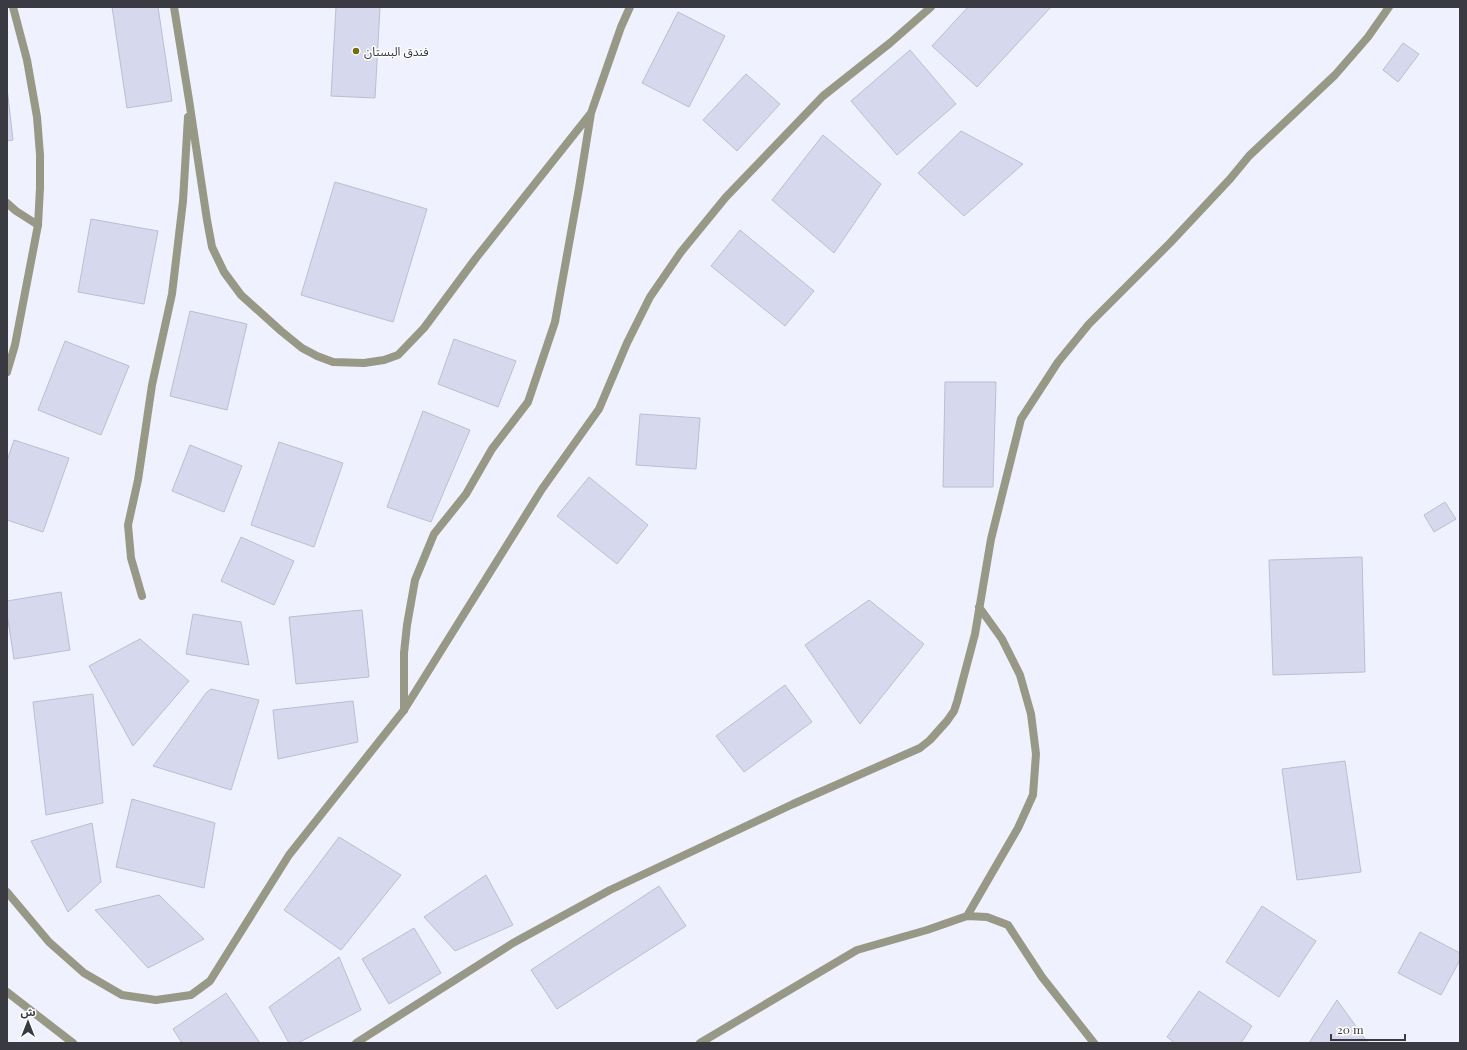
<svg xmlns="http://www.w3.org/2000/svg" width="1467" height="1050" viewBox="0 0 1467 1050" font-family="'Playfair Display','Noto Sans Arabic',serif">
<style>
.building{fill:#d6d9ee;stroke:#babed2}
.lines{fill:none;stroke-linecap:round;stroke-linejoin:round}
.minor{stroke:#989886;stroke-width:8}
.tertiary{stroke:#989886;stroke-width:8}
.poi-dot{fill:#726f11;stroke:#fff;stroke-width:1.5}
.labels{text-anchor:middle;dominant-baseline:central;stroke-width:3;stroke-linejoin:round;paint-order:stroke}
.poi-label{font-size:12px;fill:#393a42;stroke:#fff;text-anchor:start}
</style>
<rect width="100%" height="100%" fill="#eff1fe"/>
<path class="building" d="M112 7H158L172 101 127 108Z
M336 7H380L375 98 331 96Z
M968 7H1051L977 87 932 46Z
M678 12 725 36 689 107 642 83Z
M1403 43 1419 54 1398 82 1383 70Z
M910 50 956 104 897 155 851 101Z
M746 74 780 104 737 151 703 120Z
M7 88 13 140 7 141Z
M961 131 1023 164 964 216 918 173Z
M823 135 881 184 834 253 772 200Z
M335 182 427 209 393 322 301 295Z
M91 219 158 231 144 304 78 292Z
M740 230 814 291 785 326 711 266Z
M190 311 247 324 227 410 170 396Z
M454 339 516 361 498 407 438 384Z
M65 341 129 366 101 435 38 410Z
M945 382H996L993 487H943Z
M423 411 470 430 431 522 387 507Z
M640 414 700 418 696 469 636 465Z
M14 440 69 458 43 532 7 520V461Z
M279 442 343 463 314 547 251 525Z
M190 445 242 466 224 512 172 491Z
M589 477 648 525 617 564 557 516Z
M1445 502 1456 519 1434 532 1424 515Z
M241 537 294 561 274 605 221 581Z
M1362 557 1365 672 1273 675 1269 560Z
M61 592 70 650 14 659 7 614V601Z
M869 600 924 644 860 724 805 645Z
M362 610 369 677 296 684 289 617Z
M193 614 241 622 249 665 186 654Z
M140 639 189 681 133 746 89 666Z
M785 685 812 722 744 772 716 736Z
M211 689 259 700 231 790 153 766 206 693Z
M93 694 103 803 46 815 33 702Z
M353 701 358 742 278 759 273 710Z
M1345 761 1361 872 1297 880 1282 769Z
M132 799 215 823 204 888 116 867Z
M92 823 101 882 68 912 31 841Z
M339 837 401 875 341 950 284 910Z
M486 875 513 925 455 951 424 917Z
M659 886 686 926 557 1009 531 970Z
M159 895 204 939 148 968 95 910Z
M1262 906 1316 941 1279 997 1226 962Z
M414 928 441 973 389 1004 362 959Z
M1420 932 1460 953V960L1441 995 1398 973Z
M339 957 361 1010 298 1043H289L269 1007Z
M1199 991 1252 1026 1241 1043H1175L1167 1037Z
M226 993 260 1043H182L173 1029Z
M1337 1000 1368 1043H1309Z"/>
<g class="lines">
<path class="minor" d="M174 7 189 100 207 220 212 247 224 272 241 295 281 331 302 348 317 356 333 362 364 363 384 360 398 355 424 328 476 258 591 113
M7 203 16 211 38 225
M142 596 131 558 128 525 138 480 152 385 172 294 183 201 188 117
M404 710V653L407 625 415 580 434 534 466 494 492 449 528 402 555 322 579 188 591 113 621 27 630 7
M967 916 1018 828 1033 795 1036 754 1031 714 1020 675 1002 639 979 607
M7 992 73 1043
M356 1043 513 943 610 890 793 804 920 748 930 740 947 721 954 711 957 702 975 634 991 539 1021 419 1058 362 1089 324 1170 243 1230 179 1249 156 1335 75 1368 37 1389 7
M700 1043 857 950 927 930 967 916 987 917 1008 925 1042 977 1094 1043"/>
<path class="tertiary" d="M7 372 15 345 38 225 40 188V155L37 117 27 60 13 7
M7 892 49 942 84 973 122 995 156 1000 191 995 210 981 289 855 404 710 542 489 599 409 627 343 650 297 681 252 726 197 823 96 890 43 931 7"/>
</g>
<circle class="poi-dot" cx="356" cy="51" r="4"/>
<g class="labels">
<g class="poi-label">
<text x="364" y="51">فندق البستان</text>
</g>
</g>
<rect width="1467" height="1050" fill="none" stroke="#393a42" stroke-width="16"/>
<g transform="translate(28 1022)" stroke="#ffffff" stroke-width="3" paint-order="stroke">
<path d="M0-3L7 15L0 10L-7 15Z" fill="#393a42"/>
<text y="-6" font-size="11" font-weight="bold" text-anchor="middle" fill="#393a42">ش</text>
</g>
<path d="M1331 1034v6h74v-6" fill="none" stroke="#393a42" stroke-width="2"/>
<text x="1337" y="1034" font-size="12" fill="#393a42" stroke="#ffffff" stroke-width="3" paint-order="stroke">20 m</text>
</svg>
